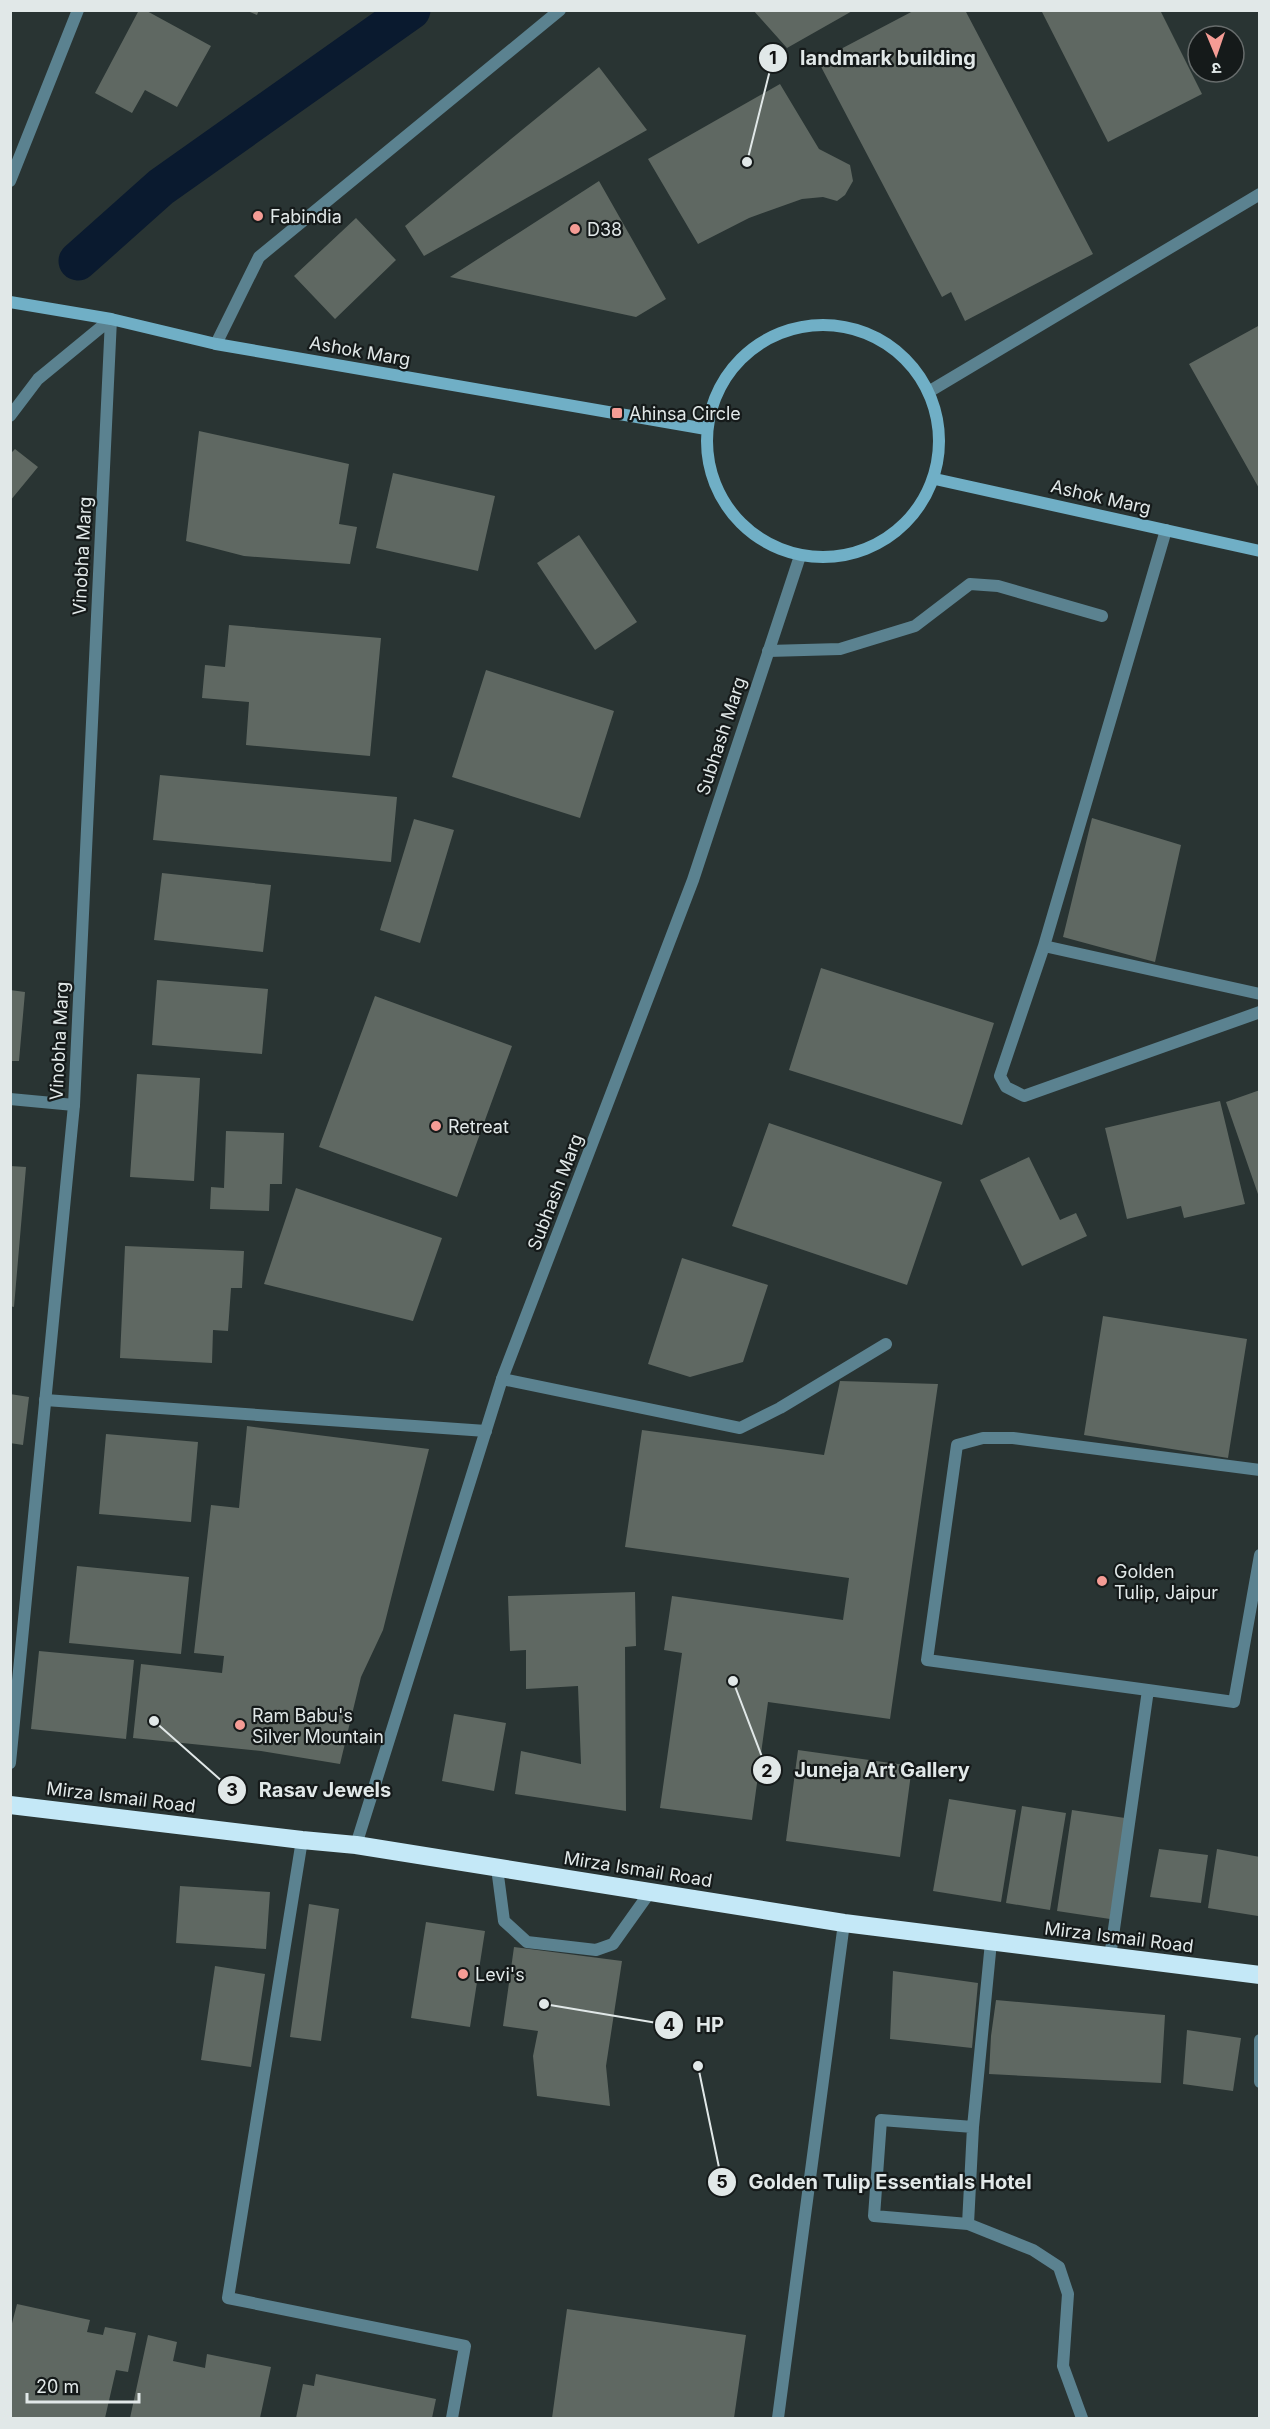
<svg xmlns="http://www.w3.org/2000/svg" width="1270" height="2429" viewBox="0 0 1270 2429" font-family="Inter,'Noto Sans Devanagari',sans-serif">
<style>
.lines{fill:none;stroke-linecap:round;stroke-linejoin:round}
.canal{stroke:#0a1a2f;stroke-width:39}
.building{fill:#5f6862}
.lane{stroke:#5b8290;stroke-width:12}
.street{stroke:#5b8290;stroke-width:12}
.secondary{stroke:#70afc6;stroke-width:12}
.highway{stroke:#c4e8f7;stroke-width:18}
.poi-dot{fill:#f59c95;stroke:#151a1a;stroke-width:2}
.labels{text-anchor:middle;dominant-baseline:central;stroke-width:4.5;stroke-linejoin:round;paint-order:stroke}
.poi-label{font-size:18px;fill:#e1e8e8;stroke:#151a1a;text-anchor:start}
.street-label{font-size:18px;fill:#e1e8e8;stroke:#151a1a}
.leader{fill:none;stroke:#e1e8e8;stroke-width:2}
.callout-dot{fill:#e1e8e8;stroke:#151a1a;stroke-width:2}
.mark-label{font-size:18px;text-anchor:middle;font-weight:bold;fill:#111}
.callout-label{font-size:20px;text-anchor:middle;font-weight:bold;fill:#e1e8e8;stroke:#151a1a;stroke-width:4.5;stroke-linejoin:round;paint-order:stroke}
</style>
<rect width="100%" height="100%" fill="#293433"/>
<g class="lines">
<path class="canal" d="M78 261 161 187 411 10"/>
</g>
<path class="building" d="M139 10H145L211 46 177 107 145 90 132 113 95 93Z
M245 10H259L257 15Z
M753 10H854L787 48Z
M915 10H965L1093 254 965 321 951 292 942 297 818 61Z
M1041 10H1160L1202 94 1108 142Z
M599 67 647 130 424 256 405 226Z
M780 84 819 149 850 165 853 181 845 195 837 201 823 197 802 199 749 218 698 244 648 159Z
M599 181 666 299 636 317 450 277Z
M356 218 396 260 335 319 294 276Z
M1260 325V490L1189 364Z
M199 431 349 464 339 524 357 527 350 564 244 556 186 541Z
M15 449 38 467 10 501V454Z
M393 473 495 496 478 571 376 548Z
M579 535 637 622 595 650 537 563Z
M229 625 381 638 370 756 246 745 249 702 202 698 205 665 225 667Z
M486 670 614 711 580 818 452 777Z
M160 775 397 797 391 862 153 840Z
M1092 818 1181 845 1155 962 1063 937Z
M414 819 454 830 420 943 380 930Z
M162 873 271 885 263 952 154 940Z
M821 968 994 1023 962 1125 789 1070Z
M157 980 268 989 262 1054 152 1045Z
M10 990 25 992 19 1061H10Z
M375 996 512 1046 457 1197 319 1147Z
M137 1074 200 1078 194 1181 130 1177Z
M1260 1090V1197H1259L1226 1102Z
M1220 1101 1245 1204 1184 1218 1181 1206 1127 1219 1105 1128Z
M769 1123 942 1182 907 1285 732 1226Z
M226 1131 284 1133 282 1184H270L269 1211 210 1209 211 1187 224 1188Z
M1029 1157 1060 1220 1076 1213 1087 1236 1022 1266 980 1180Z
M10 1166 26 1167 14 1307 10 1306Z
M296 1188 442 1238 413 1321 264 1284Z
M125 1246 244 1251 242 1288H231L228 1331 213 1330 212 1363 120 1358Z
M682 1258 768 1285 743 1362 690 1377 648 1364Z
M1103 1316 1247 1339 1228 1458 1084 1435Z
M840 1381 938 1384 890 1719 768 1702 752 1820 660 1808 682 1653 664 1650 672 1596 843 1620 849 1578 625 1547 642 1430 824 1455Z
M10 1394 29 1397 23 1445 10 1443Z
M247 1426 429 1449 383 1630 361 1677 340 1764 261 1751 133 1738 141 1664 222 1673 224 1656 194 1653 211 1505 239 1508Z
M106 1434 198 1442 191 1522 99 1514Z
M77 1566 189 1577 181 1654 69 1643Z
M635 1592 636 1646 625 1647 626 1811 515 1794 521 1751 581 1764 578 1686 526 1689V1650L510 1651 508 1596Z
M39 1651 134 1660 126 1739 31 1729Z
M454 1714 506 1723 494 1791 442 1781Z
M798 1750 912 1766 900 1857 786 1841Z
M949 1799 1016 1810 1001 1902 933 1891Z
M1022 1806 1066 1813 1050 1910 1006 1903Z
M1072 1810 1125 1818 1110 1919 1057 1911Z
M1159 1849 1208 1855 1201 1903 1150 1897Z
M1217 1849 1260 1857 1258 1916 1208 1908Z
M180 1886 270 1892 266 1949 176 1943Z
M309 1904 339 1909 321 2041 290 2037Z
M426 1922 485 1931 470 2027 411 2018Z
M514 1947 622 1961 606 2066 610 2106 537 2096 533 2056 538 2031 503 2026Z
M215 1966 265 1974 251 2067 201 2060Z
M893 1971 978 1983 972 2048 890 2039Z
M996 2000 1165 2015 1161 2083 989 2074 991 2036Z
M1187 2030 1241 2038 1233 2091 1183 2084Z
M17 2304 90 2320 87 2332 103 2335 105 2327 136 2333 128 2372 116 2370 105 2418H10V2331Z
M567 2309 746 2335 734 2418H552Z
M148 2335 177 2342 173 2361 205 2368 207 2354 271 2367 260 2418H130Z
M316 2374 436 2399 432 2418H296L303 2384 314 2386Z"/>
<g class="lines">
<path class="lane" d="M768 651 840 649 915 626 970 584 998 586 1102 616
M10 1099 74 1105
M502 1379 740 1428 780 1408 886 1344
M45 1400 486 1431
M1148 1690 927 1660 957 1445 983 1438H1013L1260 1470
M497 1868 504 1921 527 1942 596 1950 613 1944 650 1892
M1110 1957 1148 1690 1234 1702 1260 1555
M1260 2040V2082"/>
<path class="street" d="M10 181 78 10
M216 344 259 257 560 10
M930 391 1260 194
M10 416 38 379 111 319
M1166 530 1044 946 1000 1076 1006 1087 1024 1096 1260 1012
M1044 946 1260 994
M10 1763 74 1105 111 319
M302 1840 228 2298 465 2346 452 2418
M356 1845 502 1379 693 880 800 556
M973 2127 881 2120 874 2216 968 2224 973 2127 991 1942
M968 2224 1033 2250 1059 2267 1068 2294 1063 2366 1082 2418
M778 2418 844 1923"/>
<path class="secondary" d="M10 302 111 319 216 344 706 429
M707 441a116 116 0 1 1 232 0a116 116 0 1 1-232 0Z
M935 479 1260 551"/>
<path class="highway" d="M10 1805 302 1840 356 1845 844 1923 1260 1975"/>
</g>
<g class="poi-dot">
<circle cx="258" cy="216" r="6"/>
<circle cx="575" cy="229" r="6"/>
<rect x="611" y="407" width="12" height="12" rx="3"/>
<circle cx="436" cy="1126" r="6"/>
<circle cx="1102" cy="1581" r="6"/>
<circle cx="240" cy="1725" r="6"/>
<circle cx="463" cy="1974" r="6"/>
</g>
<g class="labels">
<g class="poi-label">
<text x="270" y="216">Fabindia</text>
<text x="587" y="229">D38</text>
<text x="629" y="413">Ahinsa Circle</text>
<text x="448" y="1126">Retreat</text>
<text x="1114" y="1571">Golden<tspan x="1114" dy="21">Tulip, Jaipur</tspan></text>
<text x="252" y="1715">Ram Babu's<tspan x="252" dy="21">Silver Mountain</tspan></text>
<text x="475" y="1974">Levi's</text>
</g>
<g class="street-label">
<text transform="translate(360 351) rotate(10)">Ashok Marg</text>
<text transform="translate(1101 497) rotate(13)">Ashok Marg</text>
<text transform="translate(82 556) rotate(-87)">Vinobha Marg</text>
<text transform="translate(721 736) rotate(-72)">Subhash Marg</text>
<text transform="translate(59 1041) rotate(-87)">Vinobha Marg</text>
<text transform="translate(555 1192) rotate(-69)">Subhash Marg</text>
<text transform="translate(121 1797) rotate(7)">Mirza Ismail Road</text>
<text transform="translate(638 1869) rotate(9)">Mirza Ismail Road</text>
<text transform="translate(1119 1937) rotate(7)">Mirza Ismail Road</text>
</g>
</g>
<path class="leader" d="M747 162L773 58M733 1681L767 1770M154 1721L232 1790M544 2004L669 2025M698 2066L722 2182"/>
<g class="callout-dot">
<circle cx="747" cy="162" r="6"/>
<circle cx="733" cy="1681" r="6"/>
<circle cx="154" cy="1721" r="6"/>
<circle cx="544" cy="2004" r="6"/>
<circle cx="698" cy="2066" r="6"/>
<circle cx="773" cy="58" r="15"/>
<circle cx="767" cy="1770" r="15"/>
<circle cx="232" cy="1790" r="15"/>
<circle cx="669" cy="2025" r="15"/>
<circle cx="722" cy="2182" r="15"/>
</g>
<g class="mark-label">
<text x="773" y="64">1</text>
<text x="767" y="1777">2</text>
<text x="232" y="1796">3</text>
<text x="669" y="2031">4</text>
<text x="722" y="2188">5</text>
</g>
<g class="callout-label">
<text x="888" y="65">landmark building</text>
<text x="882" y="1777">Juneja Art Gallery</text>
<text x="325" y="1797">Rasav Jewels</text>
<text x="710" y="2032">HP</text>
<text x="890" y="2189">Golden Tulip Essentials Hotel</text>
</g>
<rect width="1270" height="2429" fill="none" stroke="#e1e8e8" stroke-width="24"/>
<g transform="translate(1216 54) rotate(178)"><circle r="28" fill="#151a1a" stroke="#676c6c" stroke-width="1.5"/>
<path d="M0-4.5L10 22L0 15L-10 22Z" fill="#f59c95"/>
<text y="-9" font-size="16" font-weight="bold" text-anchor="middle" fill="#e1e8e8">उ</text>
</g>
<path d="M27 2393v9h112v-9" fill="none" stroke="#e1e8e8" stroke-width="3"/>
<text x="36" y="2393" font-size="18" fill="#e1e8e8" stroke="#151a1a" stroke-width="4.5" paint-order="stroke">20 m</text>
</svg>
